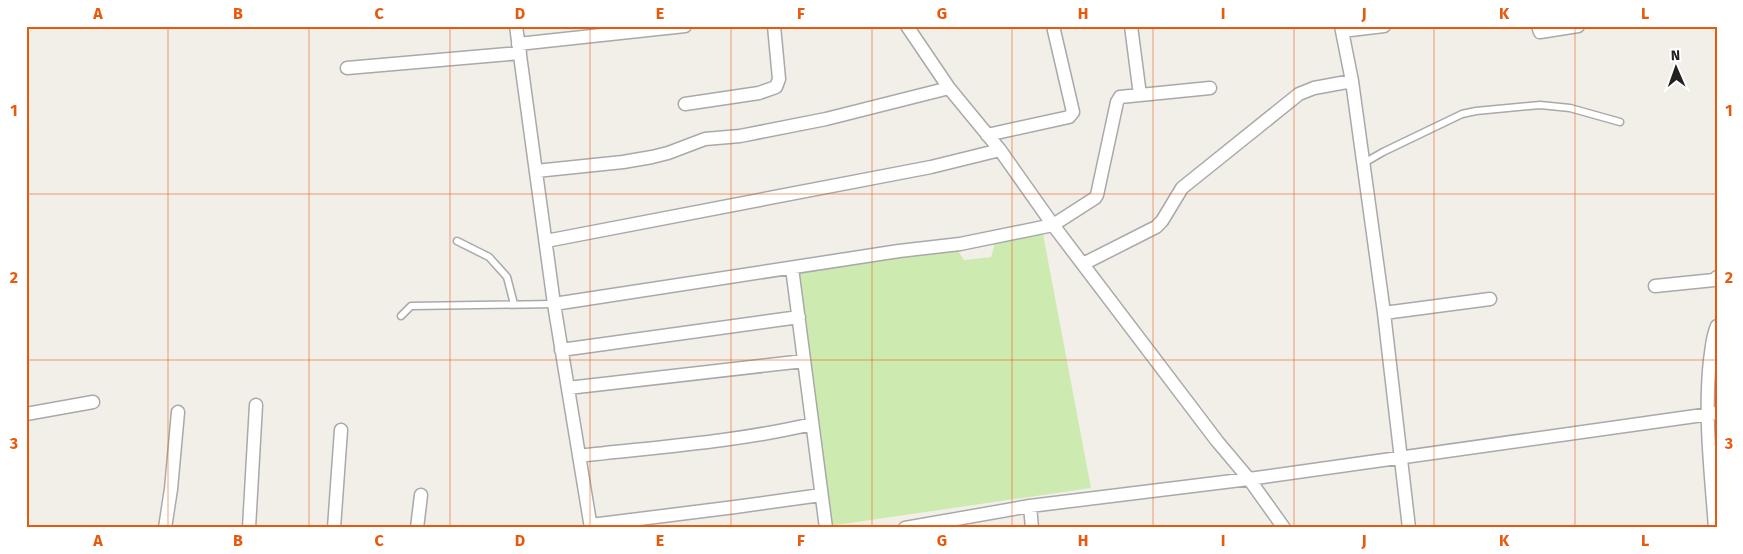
<svg xmlns="http://www.w3.org/2000/svg" width="1743" height="554" viewBox="0 0 1743 554" font-family="'Fira Sans',sans-serif">
<style>
.grass{fill:#cdebb0}
.lines{fill:none;stroke-linecap:round;stroke-linejoin:round}
.lane-casing{stroke:#a9a9a9;stroke-width:9}
.street-casing{stroke:#a9a9a9;stroke-width:15}
.lane{stroke:#fff;stroke-width:6}
.street{stroke:#fff;stroke-width:12}
.grid{fill:none;stroke:#e8590c;stroke-width:1;stroke-opacity:0.55}
.neatline{fill:none;stroke:#e8590c;stroke-width:2}
.grid-label{font-size:16px;text-anchor:middle;font-weight:bold;fill:#e8590c}
</style>
<rect width="100%" height="100%" fill="#f2efe9"/>
<path class="grass" d="M1043 234 1091 488 829 526 797 270 956 248 964 260 991 257 996 240Z"/>
<g class="lines">
<g class="lane-casing">
<path id="lane" d="M1364 163 1383 152 1462 114 1476 111 1540 105 1570 108 1620 122
M457 241 489 257 507 277 514 304
M401 316 411 306 554 304"/>
</g>
<g class="street-casing">
<path id="street" d="M516 26 554 304 591 528
M907 26 949 88 1000 150 1053 225 1217 441 1249 479 1284 528
M1131 26 1140 95
M1341 26 1352 81 1384 313 1409 528
M1538 26 1540 32 1578 26
M1342 31 1384 26
M518 44 685 26
M347 68 520 53
M685 104 759 93 776 87 779 79 774 26
M987 135 1069 117 1073 112 1053 26
M536 171 623 162 652 157 668 153 705 139 740 136 826 119 949 88
M546 241 931 167 1000 150
M1083 264 1156 227 1162 221 1182 188 1299 94 1314 88 1352 81
M792 268 826 528
M1655 286 1714 280 1717 277
M554 304 899 251 960 244 1053 225 1095 198 1097 195 1117 102 1120 97 1210 88
M1384 313 1490 299
M561 350 799 317
M568 388 804 361
M26 414 93 402
M579 456C657 447 736 442 812 424
M1030 506 1032 528
M591 525 735 507 821 495
M165 528 171 489 178 412
M249 528 256 405
M334 528 341 430
M417 528 421 495
M905 528 1030 506 1249 479 1717 413
M1715 528C1711 472 1704 416 1710 360 1712 348 1712 337 1717 326"/>
</g>
<use href="#lane" class="lane"/>
<use href="#street" class="street"/>
</g>
<path class="grid" d="M168 26V528M309 26V528M450 26V528M590 26V528M731 26V528M872 26V528M1012 26V528M1153 26V528M1294 26V528M1434 26V528M1575 26V528M26 194H1717M26 360H1717"/>
<rect width="1743" height="554" fill="none" stroke="#ffffff" stroke-width="55"/>
<g transform="translate(1676 68) rotate(358)" stroke="#ffffff" stroke-width="4" paint-order="stroke">
<path d="M0-4L9 19L0 12L-9 19Z" fill="#222222"/>
<text y="-8" font-size="14" font-weight="bold" text-anchor="middle" fill="#222222">N</text>
</g>
<rect x="28" y="28" width="1688" height="498" class="neatline"/>
<g class="grid-label">
<text x="98" y="19">A</text>
<text x="238" y="19">B</text>
<text x="379" y="19">C</text>
<text x="520" y="19">D</text>
<text x="660" y="19">E</text>
<text x="801" y="19">F</text>
<text x="942" y="19">G</text>
<text x="1083" y="19">H</text>
<text x="1223" y="19">I</text>
<text x="1364" y="19">J</text>
<text x="1504" y="19">K</text>
<text x="1645" y="19">L</text>
<text x="14" y="116">1</text>
<text x="1729" y="116">1</text>
<text x="14" y="283">2</text>
<text x="1729" y="283">2</text>
<text x="14" y="449">3</text>
<text x="1729" y="449">3</text>
<text x="98" y="546">A</text>
<text x="238" y="546">B</text>
<text x="379" y="546">C</text>
<text x="520" y="546">D</text>
<text x="660" y="546">E</text>
<text x="801" y="546">F</text>
<text x="942" y="546">G</text>
<text x="1083" y="546">H</text>
<text x="1223" y="546">I</text>
<text x="1364" y="546">J</text>
<text x="1504" y="546">K</text>
<text x="1645" y="546">L</text>
</g>
</svg>
